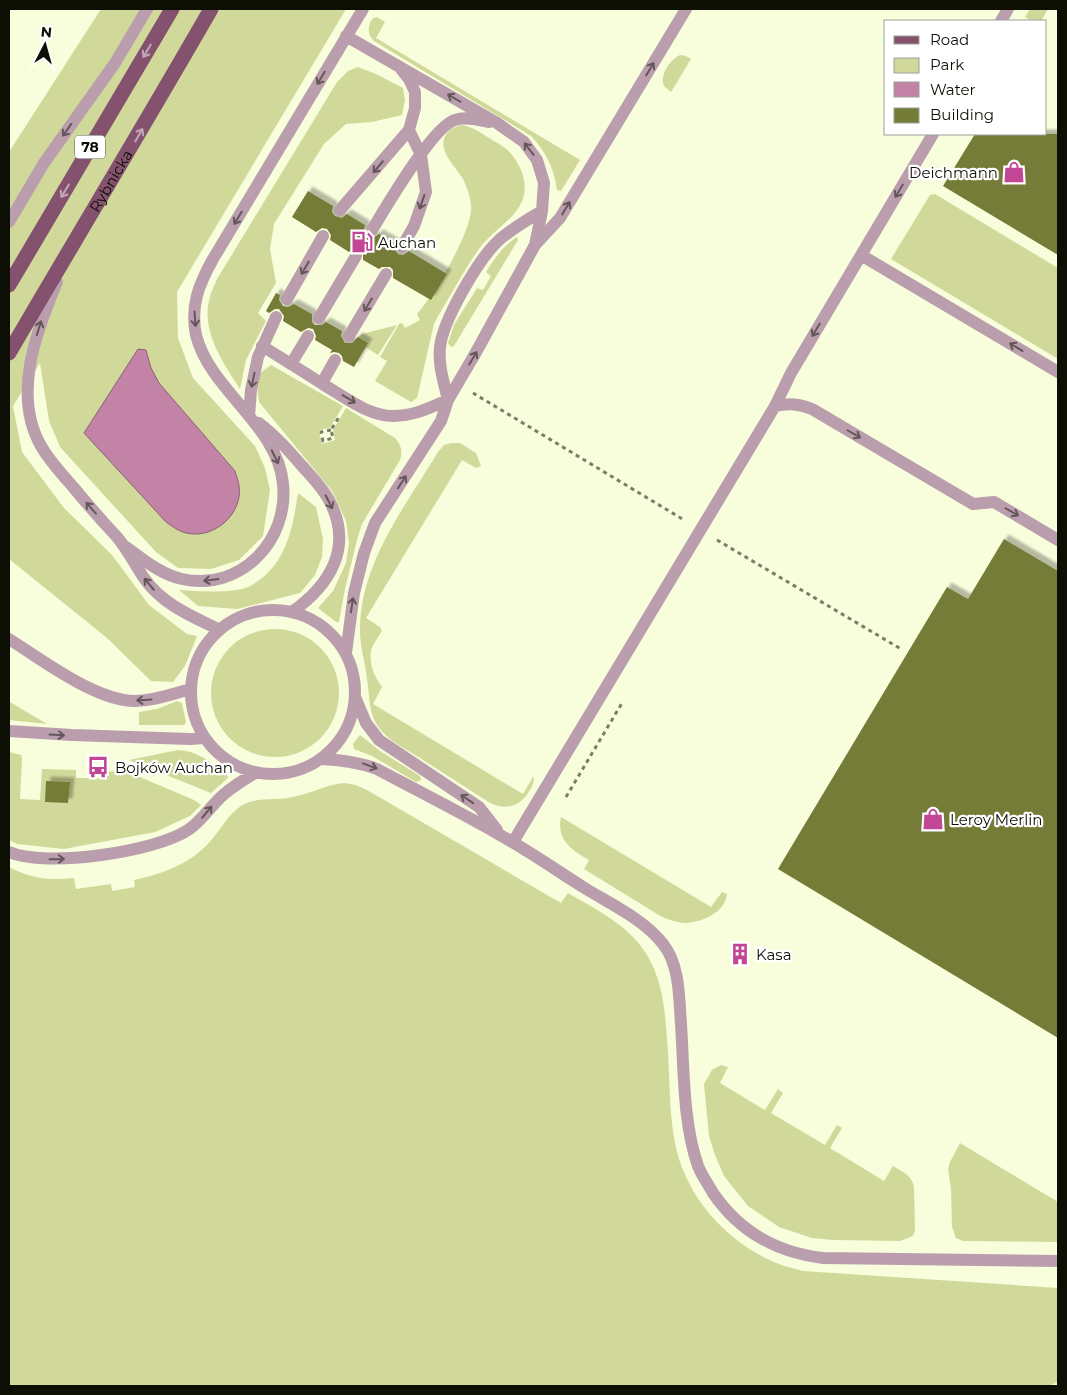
<svg xmlns="http://www.w3.org/2000/svg" width="1067" height="1395" viewBox="0 0 1067 1395" font-family="Montserrat,sans-serif">
<style>
.green{fill:#d1d99a}
.water{fill:#c383a7;stroke:#8c6076}
.building{fill:#747b37;filter:url(#shadow)}
.lines{fill:none;stroke-linecap:round;stroke-linejoin:round}
.path{stroke:#7a7d68;stroke-width:3;stroke-dasharray:4 4;stroke-linecap:butt}
.service{stroke:#bb9eae;stroke-width:12}
.primary{stroke:#84526f;stroke-width:15}
.oneway{stroke:#c2a8b7}
.oneway2{stroke:#645659}
.labels{text-anchor:middle;dominant-baseline:central;stroke-width:4.5;stroke-linejoin:round;paint-order:stroke}
.shield{fill:#fff;stroke:#56564f;stroke-width:1}
.shield-label{font-size:14px;font-weight:bold;fill:#0d0e04}
.poi-label{font-size:15px;fill:#0d0e04;stroke:#fff;text-anchor:start}
.street-label{font-size:15px;fill:#0d0e04;stroke:#fff}
</style>
<defs>
<filter id="shadow"><feDropShadow dx="4.5" dy="-4.5" stdDeviation="1" flood-color="#0004"/></filter>
</defs>
<rect width="100%" height="100%" fill="#f8fddc"/>
<path class="green" d="M101 9H346L177 292 178 338 193 378 255 446 265 468 270 490 263 536 239 560 211 569 178 568 156 552 60 447 49 421 40 363 13 406 22 452 64 508 112 555 149 605 187 634 197 636 185 666 173 682 151 681 107 638 9 559V152Z
M1030 9H1048L1041 21H1032L1025 17Z
M377 17 385 22 376 38 580 160 561 191 557 190C554 168 546 152 531 136L374 41C367 34 367 26 373 18Z
M680 55 686 56 691 59 671 92 664 86C659 76 670 59 680 55Z
M358 67 376 74 403 88 405 100 402 115 372 122 346 124 324 144 274 224 270 249 276 283 258 313 266 321 246 360 240 389C223 363 200 330 210 297 211 291 215 285 217 279L337 82 348 71Z
M462 125C475 127 488 138 499 144 510 150 516 159 521 170 537 210 498 223 479 249 464 270 451 295 437 318L434 324 417 398 411 402 375 381 387 361 380 357 399 324 402 323 405 328 420 320 417 314C434 295 474 229 471 205 470 196 467 187 463 179 455 166 434 147 448 132 452 128 456 126 462 125Z
M935 194 1058 268V359L891 259 930 195Z
M517 237 518 240 454 346 451 347 448 343 454 325 477 288 483 290 491 276 486 272C494 259 503 246 517 237Z
M397 325 378 355 354 340 362 334Z
M271 365 343 406 330 428 319 430 322 444 335 440 333 430 346 408 395 438C401 445 403 451 400 460L362 524 357 540 345 589 339 622H336L318 608 333 591 346 563 349 543 346 521 332 491 259 402 257 385 259 374Z
M451 443H460L476 453 481 466 476 468 462 460 366 618 380 627 382 631C379 636 376 640 373 645 367 659 373 675 382 687L373 704 523 794 533 777 534 778C534 784 531 788 528 793 519 807 505 810 490 803 467 788 443 773 420 758 406 749 390 742 380 729 368 714 370 696 367 679 365 662 360 647 360 630 360 563 405 507 438 452L444 445Z
M298 493 316 507 323 539 322 557 315 575 300 593 237 609 198 606 179 590C198 591 230 594 248 587 251 586 255 583 258 581 287 561 293 526 298 493Z
M211 693a64 64 0 1 1 128 0a64 64 0 1 1-128 0Z
M177 701 182 703 186 722 184 725H139V712L157 709Z
M9 702H10L47 724 9 720Z
M360 735 380 751 420 776 421 780 416 782 372 756 354 749 353 744Z
M178 750C199 751 210 763 227 774L228 778 211 793 129 760Z
M9 752 21 755 22 759 20 799 40 800 42 769 76 770V778H100V771L128 772 194 800 201 805 190 816 155 832 64 849 17 844 9 840Z
M344 783 356 785 367 790 561 903 568 893C597 910 630 926 647 955 665 985 665 1017 668 1051 670 1084 669 1120 677 1152 690 1201 728 1242 774 1262 783 1266 793 1268 803 1271L1058 1288V1382L1049 1386H9V867C30 878 50 881 74 878L76 889 111 884 112 891 135 887 134 880C165 873 193 863 213 838 222 827 229 814 241 806 257 796 275 801 293 797 310 794 325 785 344 783Z
M561 817 711 907 722 892 727 894C725 913 702 922 686 923 678 923 670 920 662 917L584 869 589 860C572 850 556 840 561 817Z
M721 1065 728 1067 720 1083 765 1110 778 1089 783 1093 771 1113 825 1145 837 1125 842 1128 830 1148 884 1181 893 1166C903 1172 913 1176 914 1188L915 1230 913 1236 900 1241 833 1240 812 1238 779 1227 748 1206 724 1176 715 1155 709 1136 704 1084 712 1070Z
M960 1143 1058 1202V1242L963 1241 956 1238 952 1227 951 1189 948 1169 950 1162Z"/>
<path class="water" d="M138 349 146 350 151 368 159 383 235 471C236 476 239 481 239 486 243 511 219 535 194 534 183 534 174 528 166 522L84 433Z"/>
<path class="building" d="M975 134H1058V255L943 186Z
M308 191 333 206 332 212 335 216 342 218 347 214 365 225 364 230 368 237H375L379 234 395 243 394 248 398 254 403 255 409 251 447 274 431 300 393 278V270L390 267H382L379 269 363 260V252L360 249H352L349 252 330 240 331 235 327 229 322 228 316 232 292 217Z
M276 293 280 295 279 300 283 306 288 307 294 304 312 314V322L315 325H322L326 322 342 331 341 336 345 343H352L358 337 368 343 354 367 343 361 342 356 339 353 334 352 330 353 332 350 315 340 316 336 313 329 308 328 301 332 283 321 284 316 279 309H275L269 313 266 311Z
M1004 539 1058 571V1038L778 869 947 587 968 599Z
M46 781 70 782 68 803 45 802Z"/>
<g class="lines">
<path class="path" d="M473 393 684 520
M331 430 321 432 323 441 333 438 331 430 339 417
M717 540 901 649
M566 797 622 703"/>
<path class="service" d="M1001 21 1008 9
M346 36 497 123 524 142 537 160 544 183 542 211 535 245
M340 210 409 130 415 108V92L409 79 401 69
M9 222 44 163 115 63 147 9
M372 230C386 207 433 126 455 120 465 116 479 120 489 122
M402 247 414 226 426 192 421 155 409 130
M861 255 1058 372
M57 282C36 332 12 395 41 446 50 462 63 475 74 488 88 505 102 521 117 537 128 550 135 565 144 578 162 604 191 616 218 629
M287 299 323 236
M319 318 356 256
M349 336 386 274
M262 346C283 359 304 372 324 385 345 397 368 416 393 416 413 416 430 408 448 400
M291 364 308 336
M322 383 335 360
M448 400C444 383 438 365 440 347 443 320 478 260 498 241 511 229 527 220 542 211
M775 406C789 403 799 404 812 409L973 504 994 502 1058 540
M249 416 251 390 258 357 276 317
M259 423C276 436 289 451 303 467 312 477 322 487 329 500 354 547 330 585 292 612
M123 545C142 558 159 574 182 579 240 592 289 541 283 484 278 425 210 391 196 335 190 306 199 284 213 259L363 9
M191 692a82 82 0 1 1 164 0a82 82 0 1 1-164 0Z
M9 639C42 660 96 701 135 701 154 701 172 694 191 689
M346 653 354 593 364 553 375 523 441 421 448 400 475 354 535 245 560 218 686 9
M356 699 366 723 379 740 479 807 497 830
M9 731 72 735 190 739 204 738
M322 759C341 760 359 762 377 769 418 791 460 812 500 835 529 851 556 870 583 887 610 904 644 919 663 944 680 965 679 998 681 1024 684 1070 683 1123 698 1166 702 1176 708 1184 713 1193 739 1231 777 1253 823 1258L1058 1261
M513 842 775 406 791 373 933 134
M9 852C45 868 155 852 188 830 200 822 208 810 218 800 228 789 242 781 255 773"/>
<g class="primary">
<path d="M9 285 172 9"/>
<path id="s1" d="M9 353C76 238 145 124 211 9"/>
</g>
</g>
<defs><path id="oneway-shaft" d="M-6 0H5M1.5-3L5.5 0L1.5 3" fill="none" stroke-width="1.6" stroke-linecap="round" stroke-linejoin="round" transform="scale(1.25)"/></defs>
<g class="oneway">
<use href="#oneway-shaft" transform="translate(147 51) rotate(121)"/>
<use href="#oneway-shaft" transform="translate(139 135) rotate(-60)"/>
<use href="#oneway-shaft" transform="translate(65 191) rotate(121)"/>
</g>
<g class="oneway2">
<use href="#oneway-shaft" transform="translate(650 69) rotate(-59)"/>
<use href="#oneway-shaft" transform="translate(321 78) rotate(121)"/>
<use href="#oneway-shaft" transform="translate(454 98) rotate(-150)"/>
<use href="#oneway-shaft" transform="translate(67 130) rotate(125)"/>
<use href="#oneway-shaft" transform="translate(529 149) rotate(-128)"/>
<use href="#oneway-shaft" transform="translate(378 167) rotate(130)"/>
<use href="#oneway-shaft" transform="translate(899 191) rotate(121)"/>
<use href="#oneway-shaft" transform="translate(422 202) rotate(109)"/>
<use href="#oneway-shaft" transform="translate(566 208) rotate(-59)"/>
<use href="#oneway-shaft" transform="translate(238 218) rotate(121)"/>
<use href="#oneway-shaft" transform="translate(305 268) rotate(120)"/>
<use href="#oneway-shaft" transform="translate(368 305) rotate(121)"/>
<use href="#oneway-shaft" transform="translate(195 319) rotate(86)"/>
<use href="#oneway-shaft" transform="translate(39 328) rotate(-73)"/>
<use href="#oneway-shaft" transform="translate(816 330) rotate(121)"/>
<use href="#oneway-shaft" transform="translate(1016 347) rotate(-149)"/>
<use href="#oneway-shaft" transform="translate(473 358) rotate(-59)"/>
<use href="#oneway-shaft" transform="translate(253 380) rotate(102)"/>
<use href="#oneway-shaft" transform="translate(349 399) rotate(31)"/>
<use href="#oneway-shaft" transform="translate(854 434) rotate(30)"/>
<use href="#oneway-shaft" transform="translate(275 457) rotate(64)"/>
<use href="#oneway-shaft" transform="translate(402 482) rotate(-57)"/>
<use href="#oneway-shaft" transform="translate(329 502) rotate(63)"/>
<use href="#oneway-shaft" transform="translate(91 508) rotate(-131)"/>
<use href="#oneway-shaft" transform="translate(1012 512) rotate(30)"/>
<use href="#oneway-shaft" transform="translate(211 580) rotate(173)"/>
<use href="#oneway-shaft" transform="translate(149 584) rotate(-130)"/>
<use href="#oneway-shaft" transform="translate(352 605) rotate(-82)"/>
<use href="#oneway-shaft" transform="translate(144 700) rotate(176)"/>
<use href="#oneway-shaft" transform="translate(57 735) rotate(3)"/>
<use href="#oneway-shaft" transform="translate(370 766) rotate(20)"/>
<use href="#oneway-shaft" transform="translate(467 799) rotate(-146)"/>
<use href="#oneway-shaft" transform="translate(207 812) rotate(-50)"/>
<use href="#oneway-shaft" transform="translate(57 859) rotate(-1)"/>
</g>
<defs>
<g id="shop-bare" transform="scale(1.725)"><path d="M-5-2.5h2.3a2.7 3.5 0 0 1 5.4 0H5L5.5 6h-11ZM-1.5-2.5h3a1.5 2.3 0 0 0-3 0Z" fill="#c24696" stroke="#fff" stroke-width="2.5" paint-order="stroke"/></g>
<g id="fuel-bare" transform="scale(1.725)"><path d="M-5.5-6h7V0h2V4h1.3V-2.5L3-4.5l.8-.8L6-3V5H2.5V1h-1V6h-7ZM-4.2-4.7v3.2H.2V-4.7Z" fill="#c24696" stroke="#fff" stroke-width="2.5" paint-order="stroke"/></g>
<g id="bus-bare" transform="scale(1.725)"><path d="M-5-6H5V4H4V6H2V4H-2V6H-4V4H-5ZM-3.5-4V0h7V-4ZM-3.5 1.2v1.5H-2V1.2ZM2 1.2v1.5H3.5V1.2Z" fill="#c24696" stroke="#fff" stroke-width="2.5" paint-order="stroke"/></g>
<g id="building-bare" transform="scale(1.725)"><path d="M-4-6H4V6H1V3H-1V6H-4ZM-2.5-4.3h1.7v1.8h-1.7ZM.8-4.3h1.7v1.8H.8ZM-2.5-1h1.7V.8h-1.7ZM.8-1h1.7V.8H.8Z" fill="#c24696" stroke="#fff" stroke-width="2.5" paint-order="stroke"/></g>
</defs>
<g fill-rule="evenodd">
<use href="#shop-bare" x="1014" y="172"/>
<use href="#fuel-bare" x="362" y="242"/>
<use href="#bus-bare" x="98" y="767"/>
<use href="#shop-bare" x="933" y="819"/>
<use href="#building-bare" x="740" y="954"/>
</g>
<g class="labels">
<rect class="shield" x="75" y="135.5" width="30" height="23" rx="4"/>
<g class="shield-label">
<text x="90" y="147">78</text>
</g>
<g class="poi-label">
<text x="998" y="172" text-anchor="end">Deichmann</text>
<text x="378" y="242">Auchan</text>
<text x="115" y="767">Bojków Auchan</text>
<text x="950" y="819">Leroy Merlin</text>
<text x="756" y="954">Kasa</text>
</g>
<g class="street-label">
<text stroke="none"><textPath href="#s1" startOffset="200">Rybnicka</textPath></text>
</g>
</g>
<rect width="1067" height="1395" fill="none" stroke="#0d0e04" stroke-width="20"/>
<rect x="884" y="20" width="162" height="115" fill="#ffffff" stroke="#9e9f9b"/>
<rect x="894" y="36" width="25" height="8" fill="#84526f" stroke="#9e9f9b"/>
<text x="930" y="45" font-size="15" fill="#0d0e04">Road</text>
<rect x="894" y="58" width="25" height="15" fill="#d1d99a" stroke="#9e9f9b"/>
<text x="930" y="70" font-size="15" fill="#0d0e04">Park</text>
<rect x="894" y="82" width="25" height="15" fill="#c383a7" stroke="#9e9f9b"/>
<text x="930" y="95" font-size="15" fill="#0d0e04">Water</text>
<rect x="894" y="108" width="25" height="15" fill="#747b37" stroke="#9e9f9b"/>
<text x="930" y="120" font-size="15" fill="#0d0e04">Building</text>
<g transform="translate(45 45) rotate(6)" stroke="#ffffff" stroke-width="4" paint-order="stroke">
<path d="M0-4L9 19L0 12L-9 19Z" fill="#0d0e04"/>
<text y="-8" font-size="14" font-weight="bold" text-anchor="middle" fill="#0d0e04">N</text>
</g>
</svg>
